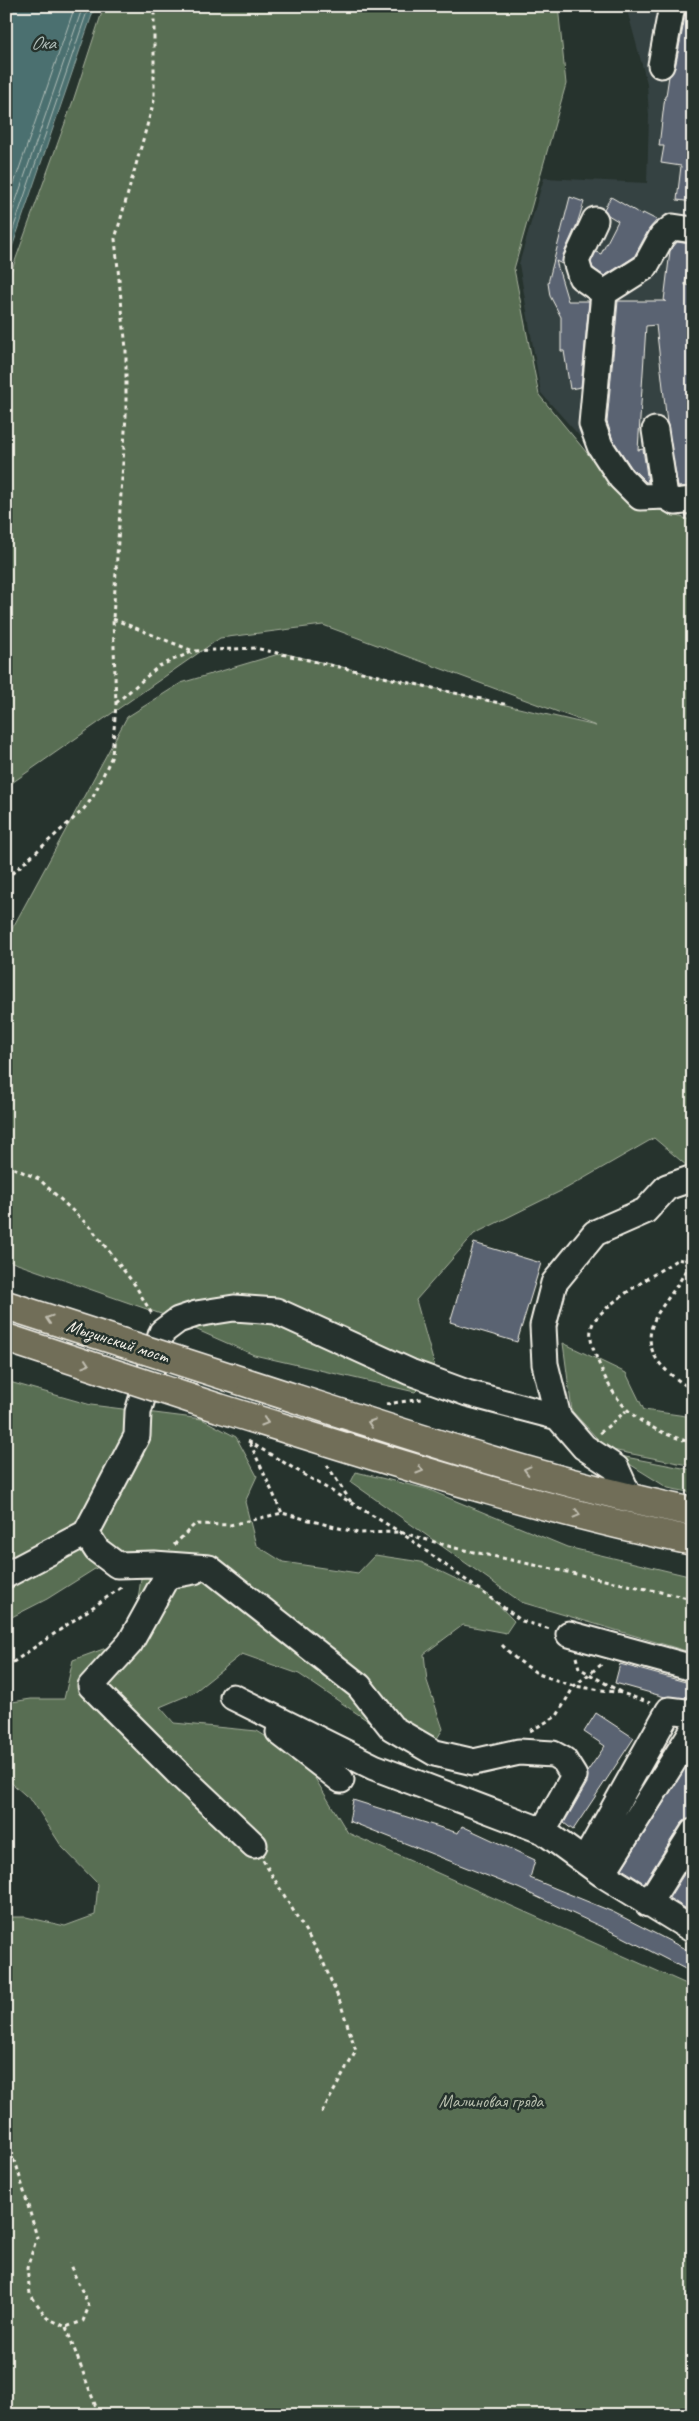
<svg xmlns="http://www.w3.org/2000/svg" width="699" height="2421" viewBox="0 0 699 2421" font-family="Caveat,sans-serif">
<style>
.built{fill:#364242}
.green{fill:#586e52;stroke:#a6b09d}
.water{fill:#4b706f;stroke:#8fa49f}
.lines{fill:none;stroke-linecap:round;stroke-linejoin:round}
.shore{stroke:#b0bdb8;stroke-width:1}
.building{fill:#5a6472;stroke:#f4f1e8}
.minor-casing{stroke:#f4f1e8;stroke-width:29}
.major-casing{stroke:#f4f1e8;stroke-width:31}
.path{stroke:#f4f1e8;stroke-width:3;stroke-dasharray:4 4;stroke-linecap:butt}
.minor{stroke:#26332d;stroke-width:25}
.major{stroke:#716e59;stroke-width:28}
.major-bridge-casing{stroke:#f4f1e8;stroke-width:31;stroke-linecap:butt}
.major-bridge{stroke:#716e59;stroke-width:28}
.oneway{stroke:#c0bdaf}
.labels{text-anchor:middle;dominant-baseline:central;stroke-width:5;stroke-linejoin:round;paint-order:stroke}
.street-label{font-size:18px;fill:#f4f1e8;stroke:#26332d}
.park-label{font-size:18px;fill:#b6bdac;stroke:#26332d}
.water-label{font-size:19px;font-style:italic;fill:#b0bdb8;stroke:#26332d}
</style>
<rect width="100%" height="100%" fill="#26332d"/>
<filter id="ink" filterUnits="userSpaceOnUse"><feTurbulence type="fractalNoise" baseFrequency=".02" numOctaves="2"/><feDisplacementMap in="SourceGraphic" scale="10" xChannelSelector="R" yChannelSelector="G"/><feConvolveMatrix kernelMatrix="1 2 1 2 8 2 1 2 1" color-interpolation-filters="sRGB"/></filter>
<g filter="url(#ink)">
<path class="built" d="M626 6H693V518L634 497 541 393 519 264 544 178 647 183 649 116 647 83Z"/>
<path class="green" d="M104 6H558L566 84 514 269 539 395 625 499 693 521V1163L687 1166 654 1138 567 1188 474 1234 416 1300 436 1371 415 1392 254 1355 161 1314 6 1260V940L127 717 181 683 282 653 596 726 323 625 220 638 6 787V286L73 101Z
M563 1343 626 1373 644 1410 693 1417V1466L607 1449 572 1411Z
M6 1381 91 1405 202 1419 236 1437 257 1476 245 1502 256 1545 283 1562 358 1573 375 1555 421 1562 489 1595 514 1621 506 1633 463 1625 424 1654 427 1681 443 1729 424 1759 299 1674 242 1654 193 1693 160 1707 174 1723 257 1731 304 1760 348 1833 691 1986 693 2415H6V1917H26L65 1926 95 1915 98 1884 62 1847 33 1802 6 1778V1703L31 1699H64L73 1660 120 1643 138 1599 144 1558 117 1555 47 1599 6 1620Z
M615 1455 693 1470V1493L668 1488Z
M356 1472 427 1489 567 1547 693 1577V1653L521 1602 351 1482Z"/>
<path class="water" d="M6 6H95L6 265Z"/>
<g class="lines">
<path class="shore" d="M6 207 75 6
M6 230 83 6
M6 250 89 6"/>
</g>
<path class="building" d="M686 12 693 13V202L677 200 681 166 661 163 664 146H659L665 96H666L669 76 675 68Z
M570 197 584 202 577 224 563 255 562 264 556 261 568 301H589L581 387 570 389 564 351H561V317L550 296 548 283Z
M611 197 642 215 643 213 657 220 649 229 634 257 604 276 593 268 591 262 596 252 601 254 618 221 608 215 604 209Z
M677 242 690 244 685 285 693 286V486L678 487 667 423 656 325 646 326 638 450 643 449 648 482H646L631 467 613 440 607 422 618 301H666H664L670 251Z
M474 1243 541 1263 517 1342 450 1322Z
M620 1664 693 1684V1698L665 1697 615 1683Z
M596 1713 634 1738 573 1830 564 1823 587 1783V1772L605 1746 584 1732Z
M686 1767 693 1771V1818L686 1820 681 1824 644 1883 622 1869Z
M353 1800 458 1833 462 1826 535 1860 530 1878 613 1912 693 1953V1973L621 1936 518 1888 349 1821Z
M693 1860V1913L669 1898Z"/>
<g class="lines">
<g class="minor-casing">
<path id="minor" d="M661 65 672 6
M595 220 576 261 581 277 604 293 592 424 600 446 621 478 640 497 665 496
M604 293 645 267 662 236 673 227 693 230
M655 430 665 496 675 502 693 500
M630 1499 616 1468 584 1447 558 1417 545 1364 543 1326 554 1283 595 1233 645 1211 667 1187 693 1178
M86 1533 97 1550 117 1565 154 1564 209 1568 359 1686 392 1728 435 1753 474 1762 519 1752 553 1754 564 1760 574 1776 543 1831
M194 1571 167 1576 130 1643 91 1686 180 1775 254 1845
M6 1575 86 1533 137 1436 138 1412 162 1332 178 1320 196 1314 234 1308 276 1311 410 1372 467 1393 558 1417
M569 1634 693 1668
M233 1697 374 1767 543 1831 602 1874 693 1930
M279 1732 341 1780
M585 1860 669 1710 693 1713
M602 1874 693 1730
M648 1904 693 1832"/>
</g>
<g class="major-casing">
<path id="major" d="M229 1377C382 1426 535 1479 693 1512
M219 1408C375 1456 532 1508 693 1541"/>
</g>
<path class="path" d="M113 619 193 651
M116 703 159 666 194 651 255 648 508 705
M6 879 83 810 93 797 112 756 116 704 113 619 126 415V349L115 239 154 101V6
M6 1165 39 1179 91 1228 135 1285 153 1316
M685 1261 693 1251
M693 1390C664 1372 636 1350 658 1313 668 1297 680 1284 687 1267L685 1261 678 1259C658 1272 604 1304 593 1323 588 1334 592 1346 596 1356 616 1410 639 1427 693 1443
M386 1404 422 1399
M600 1433 626 1411
M248 1441 400 1532 522 1621 550 1629
M250 1443 282 1513
M327 1465 351 1502
M174 1545 195 1524 230 1525 282 1513 358 1533 400 1532 455 1548 693 1599
M502 1645 515 1658 538 1674 574 1686 622 1693 650 1703
M576 1657 579 1668 622 1693
M6 1667 122 1587
M530 1731 557 1716 574 1686 602 1664
M263 1860 321 1957 340 2002 356 2051 320 2116
M6 2145 17 2167 37 2237 27 2268 30 2294 47 2318 66 2327 83 2321 89 2306 69 2263
M66 2327 99 2415"/>
<use href="#minor" class="minor"/>
<use href="#major" class="major"/>
<g class="major-bridge-casing">
<path id="major-bridge" d="M6 1305 229 1377
M6 1338 219 1408"/>
</g>
<use href="#major-bridge" class="major-bridge"/>
</g>
<defs><path id="oneway-chevron" d="M-2-3.5L2.5 0L-2 3.5" fill="none" stroke-width="1.6" stroke-linecap="round" stroke-linejoin="round" transform="scale(1.25)"/></defs>
<g class="oneway">
<use href="#oneway-chevron" transform="translate(49 1319) rotate(-162)"/>
<use href="#oneway-chevron" transform="translate(86 1364) rotate(18)"/>
<use href="#oneway-chevron" transform="translate(265 1422) rotate(17)"/>
<use href="#oneway-chevron" transform="translate(371 1423) rotate(-162)"/>
<use href="#oneway-chevron" transform="translate(420 1470) rotate(17)"/>
<use href="#oneway-chevron" transform="translate(527 1470) rotate(-165)"/>
<use href="#oneway-chevron" transform="translate(577 1514) rotate(15)"/>
</g>
</g>
<g class="labels">
<g class="street-label">
<text transform="translate(118 1341) rotate(18)">Мызинский мост</text>
</g>
<g class="park-label">
<text x="491" y="2101">Малиновая гряда</text>
</g>
<g class="water-label">
<text x="43" y="43">Ока</text>
</g>
</g>
<rect width="699" height="2421" fill="none" stroke="#26332d" stroke-width="25"/>
<rect x="12" y="12" width="674" height="2396" fill="none" stroke="#f4f1e8" stroke-width="2" filter="url(#ink)"/>
</svg>
